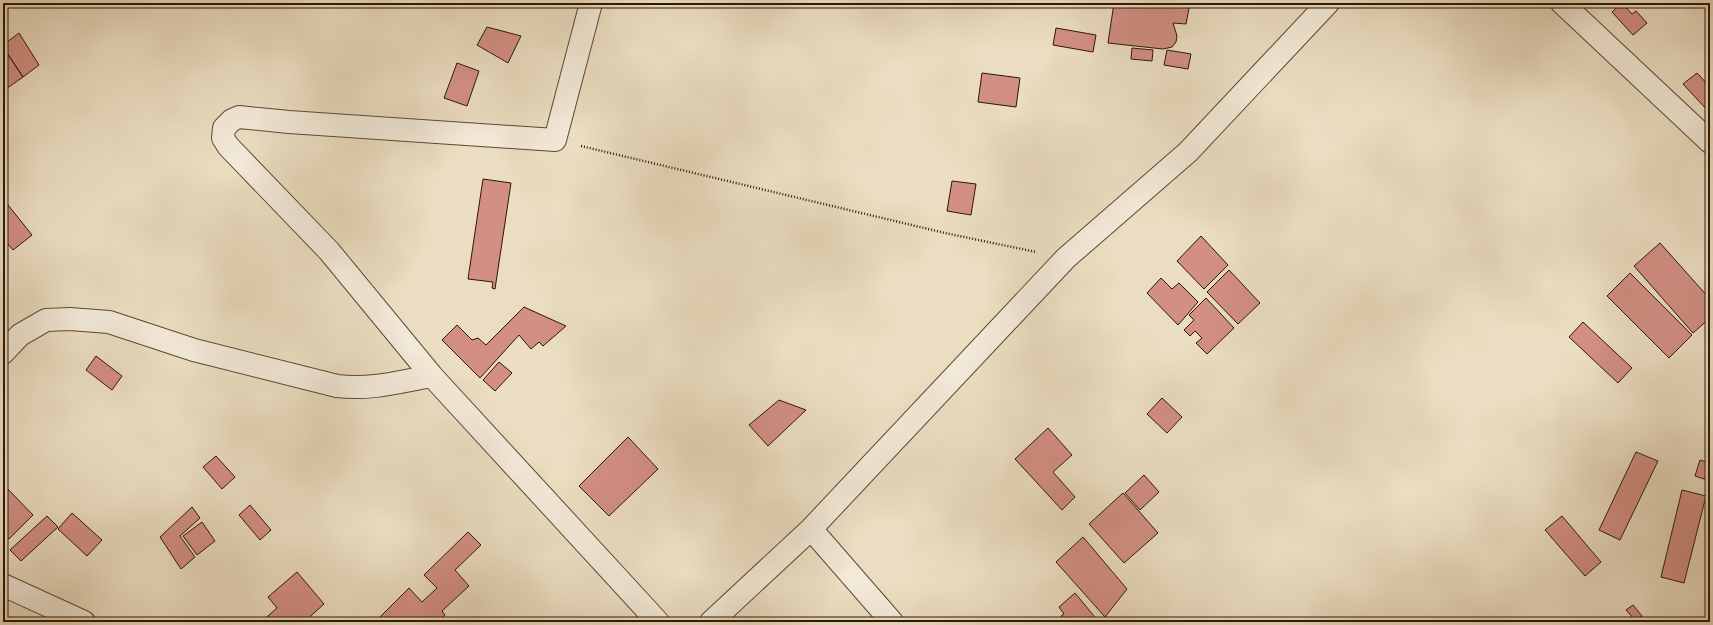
<svg xmlns="http://www.w3.org/2000/svg" width="1713" height="625" viewBox="0 0 1713 625" font-family="'IM FELL English',serif">
<style>
.building{fill:#d38f84;stroke:#2c1704}
.lines{fill:none;stroke-linecap:round;stroke-linejoin:round}
.minor-casing{stroke:#5c4833;stroke-width:24}
.path{stroke:#2c1704;stroke-width:2.5;stroke-dasharray:1 2;stroke-linecap:butt}
.minor{stroke:#f2e9d7;stroke-width:22}
</style>
<rect width="100%" height="100%" fill="#ebddc1"/>
<filter id="stains"><feTurbulence type="fractalNoise" baseFrequency=".005" numOctaves="4"/><feColorMatrix values="0 0 0 0 .2 0 0 0 0 .09 0 0 0 0 .02 0 0 0 .5 -.17"/></filter>
<radialGradient id="worn" r=".72"><stop offset=".6" stop-color="#630" stop-opacity="0"/><stop offset="1" stop-color="#630" stop-opacity=".3"/></radialGradient>
<path class="building" d="M3 3 7 6 3 10Z
M1114 3H1190L1186 24 1173 23 1177 36 1176 42 1172 47 1163 49 1108 43Z
M1599 3H1609L1604 8Z
M1622 3 1632 14 1636 11 1647 23 1633 35 1612 12Z
M487 27 521 36 508 63 477 45Z
M1056 28 1096 35 1093 52 1053 45Z
M19 33 39 65 23 77 3 47V45Z
M3 47 23 77 3 91Z
M1132 48 1153 50 1152 61 1131 59Z
M1167 50 1191 54 1188 69 1164 65Z
M457 63 479 71 467 106 444 98Z
M982 73 1020 78 1016 107 978 102Z
M1697 73 1710 87V113L1683 84Z
M483 179 511 183 495 289 492 288 493 282 468 279Z
M952 181 976 184 971 215 947 211Z
M4 200 32 235 13 250 3 238Z
M1201 236 1228 265 1204 289 1177 261Z
M1660 243 1710 299V318L1693 333 1634 266Z
M1229 270 1260 303 1238 324 1207 292Z
M1630 273 1692 335 1669 358 1607 296Z
M1161 278 1172 289 1179 283 1198 302 1178 325 1147 293Z
M1206 298 1234 328 1207 354 1196 343 1202 338 1195 331 1190 336 1184 330 1194 320 1189 315Z
M524 307 566 326 543 346 539 342 531 349 519 335 480 378 442 340 457 325 472 340 478 338 486 345Z
M1583 322 1632 368 1618 383 1569 337Z
M96 356 122 376 112 390 86 370Z
M499 362 512 373 495 391 483 380Z
M1162 398 1182 417 1167 433 1147 414Z
M779 400 806 410 768 446 749 425Z
M1048 428 1072 455 1053 472 1075 497 1062 510 1015 459Z
M628 437 658 469 609 516 579 486Z
M1636 452 1658 461 1620 540 1599 530Z
M216 456 235 477 222 489 203 467Z
M1700 460 1710 463V481L1695 476Z
M1144 475 1159 492 1140 510 1125 493Z
M3 484 33 515 9 539 3 533Z
M1682 490 1706 496 1684 583 1661 577Z
M1123 493 1158 533 1124 563 1089 524Z
M250 505 271 530 260 540 239 515Z
M192 507 200 518 180 536 195 557 181 569 160 537Z
M72 513 102 540 87 556 58 529Z
M47 516 58 527 21 561 10 550Z
M1562 516 1601 562 1585 576 1545 530Z
M202 522 215 541 197 555 183 536Z
M468 532 481 545 455 570 469 586 442 611 445 615 437 622H375L409 588 422 602 437 588 424 575Z
M1083 537 1127 589 1105 617 1056 562Z
M297 572 324 604 304 622H261L277 608 268 597Z
M1075 593 1099 622H1066L1061 616 1064 614 1059 607Z
M1633 605 1642 616 1636 621 1626 610Z"/>
<g class="lines">
<g class="minor-casing">
<path id="minor" d="M591 3 555 140 289 122 239 117 232 120 224 128 223 138 228 146 329 251 432 376 658 622
M1562 3 1710 142
M3 353 20 335 46 320 70 319 109 322 194 350 337 386C371 390 398 382 432 376
M811 529 892 622
M3 585 84 622
M711 622 811 529 1066 258 1188 152 1328 3"/>
</g>
<path class="path" d="M581 146 945 233 1036 252"/>
<use href="#minor" class="minor"/>
</g>
<rect width="1713" height="625" fill="none" stroke="#ebddc1" stroke-width="16"/>
<rect x="4" y="4" width="1705" height="617" fill="none" stroke="#2c1704" stroke-width="2"/>
<rect x="8" y="8" width="1697" height="609" fill="none" stroke="#2c1704"/>
<rect width="100%" height="100%" filter="url(#stains)"/>
<rect width="100%" height="100%" fill="url(#worn)"/>
</svg>
